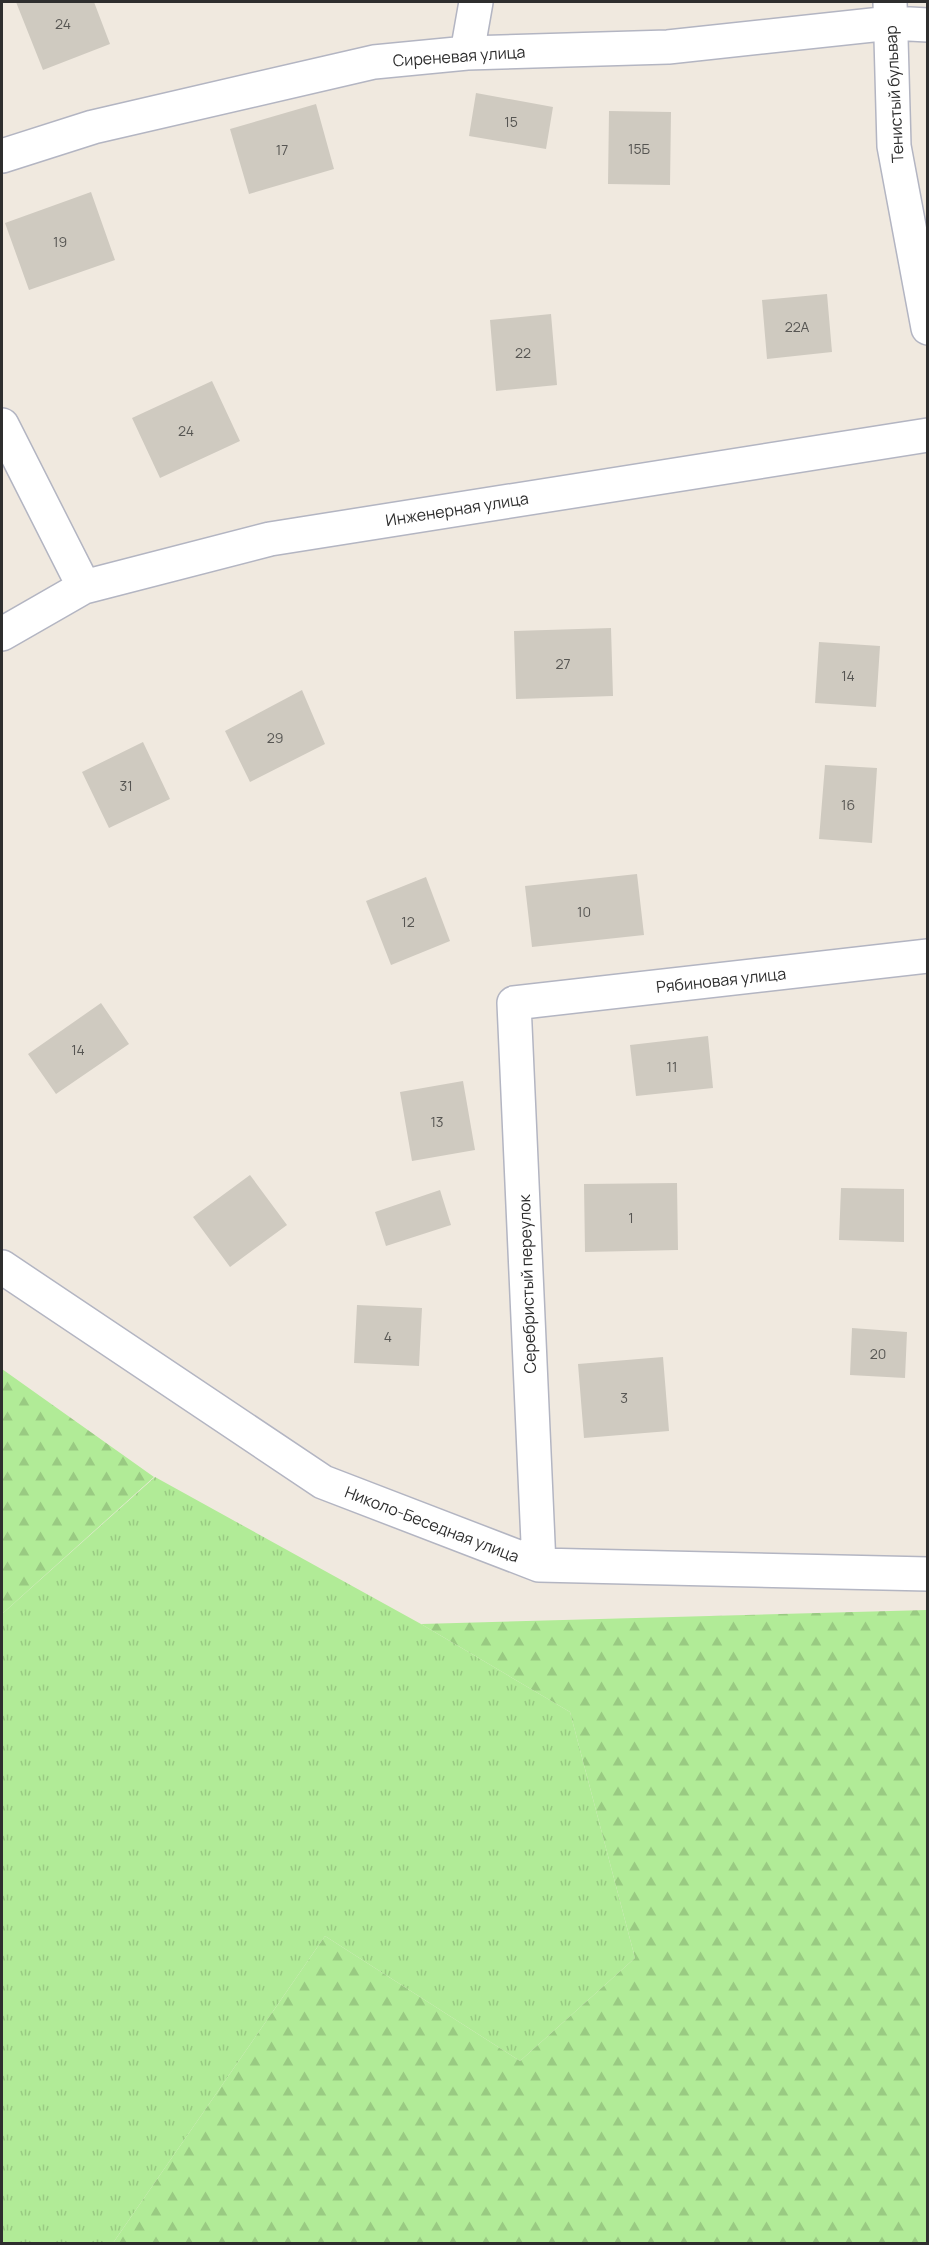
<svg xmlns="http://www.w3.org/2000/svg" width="929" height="2245" viewBox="0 0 929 2245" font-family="Manrope,sans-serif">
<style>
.grass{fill:url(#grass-tufts)}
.forest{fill:url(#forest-firs)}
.building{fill:#cfcac0}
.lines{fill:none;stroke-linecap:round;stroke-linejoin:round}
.minor-casing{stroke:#b3b5c2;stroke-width:36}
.minor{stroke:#fff;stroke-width:33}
.labels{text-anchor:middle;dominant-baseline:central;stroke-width:4.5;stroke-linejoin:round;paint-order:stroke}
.number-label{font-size:14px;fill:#565552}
.street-label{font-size:16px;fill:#2e2e2e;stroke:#fff}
</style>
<defs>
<pattern id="grass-tufts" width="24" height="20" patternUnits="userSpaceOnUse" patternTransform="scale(1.5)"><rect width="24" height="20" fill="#b1eb97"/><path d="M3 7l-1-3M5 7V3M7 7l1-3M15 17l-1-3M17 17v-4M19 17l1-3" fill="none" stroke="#99ca82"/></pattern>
<pattern id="forest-firs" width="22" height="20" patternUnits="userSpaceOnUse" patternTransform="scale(1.5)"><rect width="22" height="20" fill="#b1eb97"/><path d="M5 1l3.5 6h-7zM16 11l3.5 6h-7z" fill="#99ca82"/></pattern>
</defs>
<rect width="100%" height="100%" fill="#f0e9df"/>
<path class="grass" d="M155 1477 421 1624 570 1712 635 1958 520 2061 325 1936 113 2243H2V1614Z"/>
<path class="forest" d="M2 1369 154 1477 2 1614Z
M927 1610V2243H113L325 1936 520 2061 635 1958 570 1712 421 1624Z"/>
<path class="building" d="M16 2H94L110 44 43 70Z
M476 93 553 107 546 149 469 136Z
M316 104 334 169 249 194 230 129Z
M609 111 671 112 670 185 608 184Z
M91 192 115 260 29 290 5 223Z
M827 294 832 352 767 359 762 300Z
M551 314 557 385 496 391 490 320Z
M212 381 240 441 160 478 132 418Z
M611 628 613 696 516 699 514 631Z
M819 642 880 646 876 707 815 703Z
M302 690 325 744 250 782 225 731Z
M143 742 170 799 109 828 82 772Z
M825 765 877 768 872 843 819 839Z
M637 874 644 935 532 947 525 886Z
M426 877 450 941 391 965 366 901Z
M101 1003 129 1044 56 1094 28 1054Z
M708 1036 713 1088 636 1096 630 1045Z
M463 1081 475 1150 412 1161 400 1092Z
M250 1175 287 1225 230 1267 193 1217Z
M677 1183 678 1250 585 1252 584 1184Z
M841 1188 904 1189V1242L839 1240Z
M440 1190 451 1225 386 1246 375 1212Z
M357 1305 422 1308 419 1366 354 1363Z
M852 1328 907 1332 905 1378 850 1375Z
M663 1357 669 1431 584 1438 578 1364Z"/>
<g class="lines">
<g class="minor-casing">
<path id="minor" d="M890 2 894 146 928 328
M467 53 476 2
M2 156 93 127 374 62 467 53 668 47 891 23 928 25
M2 425 84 587
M2 634 84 587 270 539 928 435
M2 1267 323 1482 539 1565 928 1574
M539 1565 514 1003 928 956"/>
</g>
<use href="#minor" class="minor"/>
</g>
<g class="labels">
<g class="number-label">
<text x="63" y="23">24</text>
<text x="511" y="121">15</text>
<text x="639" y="148">15Б</text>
<text x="282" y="149">17</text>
<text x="60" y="241">19</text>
<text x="797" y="326">22А</text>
<text x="523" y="352">22</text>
<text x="186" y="430">24</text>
<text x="563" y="663">27</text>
<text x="848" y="675">14</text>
<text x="275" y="737">29</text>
<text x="126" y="785">31</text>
<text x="848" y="804">16</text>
<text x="584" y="911">10</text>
<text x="408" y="921">12</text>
<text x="78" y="1049">14</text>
<text x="672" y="1066">11</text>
<text x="437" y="1121">13</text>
<text x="631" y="1217">1</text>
<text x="388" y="1336">4</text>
<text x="878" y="1353">20</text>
<text x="624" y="1397">3</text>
</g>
<g class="street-label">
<text transform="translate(459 56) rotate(-4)">Сиреневая улица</text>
<text transform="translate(894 94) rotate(-93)">Тенистый бульвар</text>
<text transform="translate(457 509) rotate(-9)">Инженерная улица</text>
<text transform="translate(721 980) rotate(-6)">Рябиновая улица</text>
<text transform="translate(527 1284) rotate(-92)">Серебристый переулок</text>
<text transform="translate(432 1524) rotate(21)">Николо-Беседная улица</text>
</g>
</g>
<rect width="929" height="2245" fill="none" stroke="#2e2e2e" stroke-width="6"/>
</svg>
